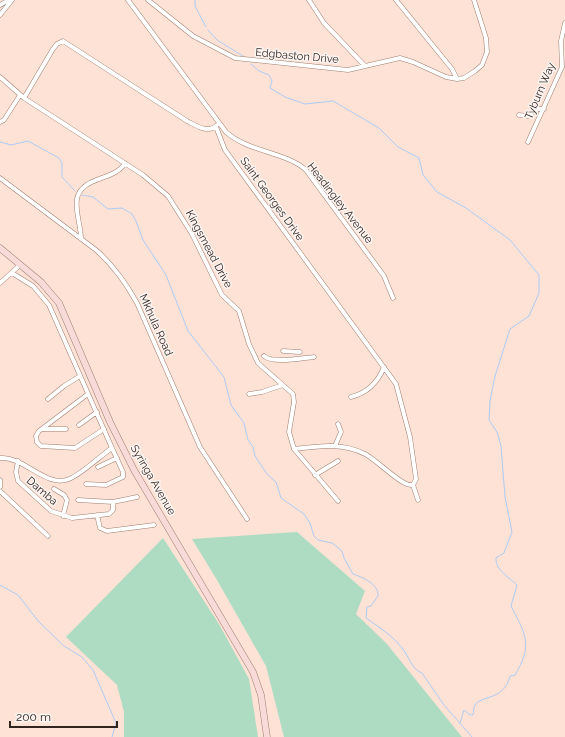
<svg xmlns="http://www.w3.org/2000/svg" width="565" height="737" viewBox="0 0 565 737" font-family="Raleway,sans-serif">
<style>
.green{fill:#aedcc3}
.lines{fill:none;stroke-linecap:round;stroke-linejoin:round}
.stream{stroke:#aecbf3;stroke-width:1}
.street-casing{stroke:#9e7e71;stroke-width:5}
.secondary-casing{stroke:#9e7e71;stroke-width:7}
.street{stroke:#fff;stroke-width:4}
.secondary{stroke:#f8dad8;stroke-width:6}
.labels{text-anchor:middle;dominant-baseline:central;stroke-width:3;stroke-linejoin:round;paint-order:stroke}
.street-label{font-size:11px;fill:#322520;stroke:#fbf4f1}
</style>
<rect width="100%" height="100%" fill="#fee2d6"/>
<path class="green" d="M297 532 365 591 356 614 387 644 462 737H284L266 666 217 580 192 539Z
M163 538 219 624 249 679 258 737H124V712L117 685 66 637Z"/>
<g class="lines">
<path class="stream" d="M195 0V6L206 27
M208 30 217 40 243 56
M251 64 259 71 269 75 272 81 270 88 285 97 305 104 333 101 379 128 398 147 419 158 423 175 437 192 466 208 510 240 539 275V293L529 316 510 329 495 376 490 401 489 420 497 432 501 446 505 497 512 532 504 553 496 558C495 570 510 578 517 585L511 606C526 635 533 645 515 675L510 676C504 701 481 695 475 705 473 708 474 712 473 715H470L464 710 460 723
M0 142 11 145 28 141 59 158 62 163V177L75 191
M82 195 93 197 108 209 122 208 132 214 136 221 143 240 166 275 188 331 224 377 231 405 244 423 248 440 253 447 255 456 267 474 276 482 281 498 304 514 310 523 314 536 318 540 332 543 342 551 344 558 353 574C362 577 379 584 378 596L371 606 367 607 366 618C380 628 395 637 405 652 410 660 413 670 422 673L444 705 472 737
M0 585 18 595 39 622 64 646 82 657 93 670 116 723 112 737"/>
<g class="street-casing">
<path id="street" d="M128 0 226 132C248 152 286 152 306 170L384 276 393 298
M148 0 193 36 235 58 348 70 400 58 413 62 446 77 457 79 464 78 475 71 482 65 487 52 486 38 474 0
M309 0 324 23 365 66
M396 0 452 69 457 79
M0 5 9 0
M0 15 12 0
M0 77 24 98 143 175 168 196 192 234 222 295 239 311 249 344 258 363 293 394 294 402 289 432 294 449 338 501
M24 98 53 49 57 44 63 41 187 121C197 126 208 134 217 125
M519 115 528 116 538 109H544
M0 122 4 120 20 95
M216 127 225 150 396 384 410 437 416 479 413 485
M528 142 562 67 561 41 565 23
M0 178 96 250C112 264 126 283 137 303L200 447 247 519
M81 239C81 226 75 212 77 199 81 176 115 181 125 163
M12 273 33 286 49 305 112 448
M0 283 20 265
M283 351 300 352
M264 356C273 364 302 358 314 357
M88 394 39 431 36 436 37 442 41 446 75 448 104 429
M249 394 262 392 283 385
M351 397C367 393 378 382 384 367
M48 399 64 386 80 376
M79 425 97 412
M43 429H66
M335 446 341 432 338 424
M294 449C318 446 342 442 365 454 377 460 402 487 413 485
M0 458C24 456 47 489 69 479 82 474 100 456 112 448L123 472V477L106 485 86 484
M18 461 16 472 18 481 51 511 72 518 109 514 113 510V502L78 500
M98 467 117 458
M315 475 338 461
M0 480V487
M413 485 418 500
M54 489 64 495 67 500 63 516
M0 491 48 536
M113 502 137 497
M97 515 100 528 107 531 154 525"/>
</g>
<g class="secondary-casing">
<path id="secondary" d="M0 248 41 282 59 303 110 422 134 470 253 672 261 695 267 737"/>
</g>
<use href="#street" class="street"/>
<use href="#secondary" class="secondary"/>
</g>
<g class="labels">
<g class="street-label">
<text transform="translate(297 56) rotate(5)">Edgbaston Drive</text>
<text transform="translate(540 91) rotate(-67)">Tyburn Way</text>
<text transform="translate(272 199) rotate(54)">Saint Georges Drive</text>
<text transform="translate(340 203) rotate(52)">Headingley Avenue</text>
<text transform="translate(209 249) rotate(62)">Kingsmead Drive</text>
<text transform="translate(156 325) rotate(66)">Mkhula Road</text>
<text transform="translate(153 480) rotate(60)">Syringa Avenue</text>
<text transform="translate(42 491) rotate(41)">Damba</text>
</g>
</g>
<path d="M10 721v6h107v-6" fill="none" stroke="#322520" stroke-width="2"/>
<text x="16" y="721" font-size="12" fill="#322520" stroke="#fbf4f1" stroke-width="3" paint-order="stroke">200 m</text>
</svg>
